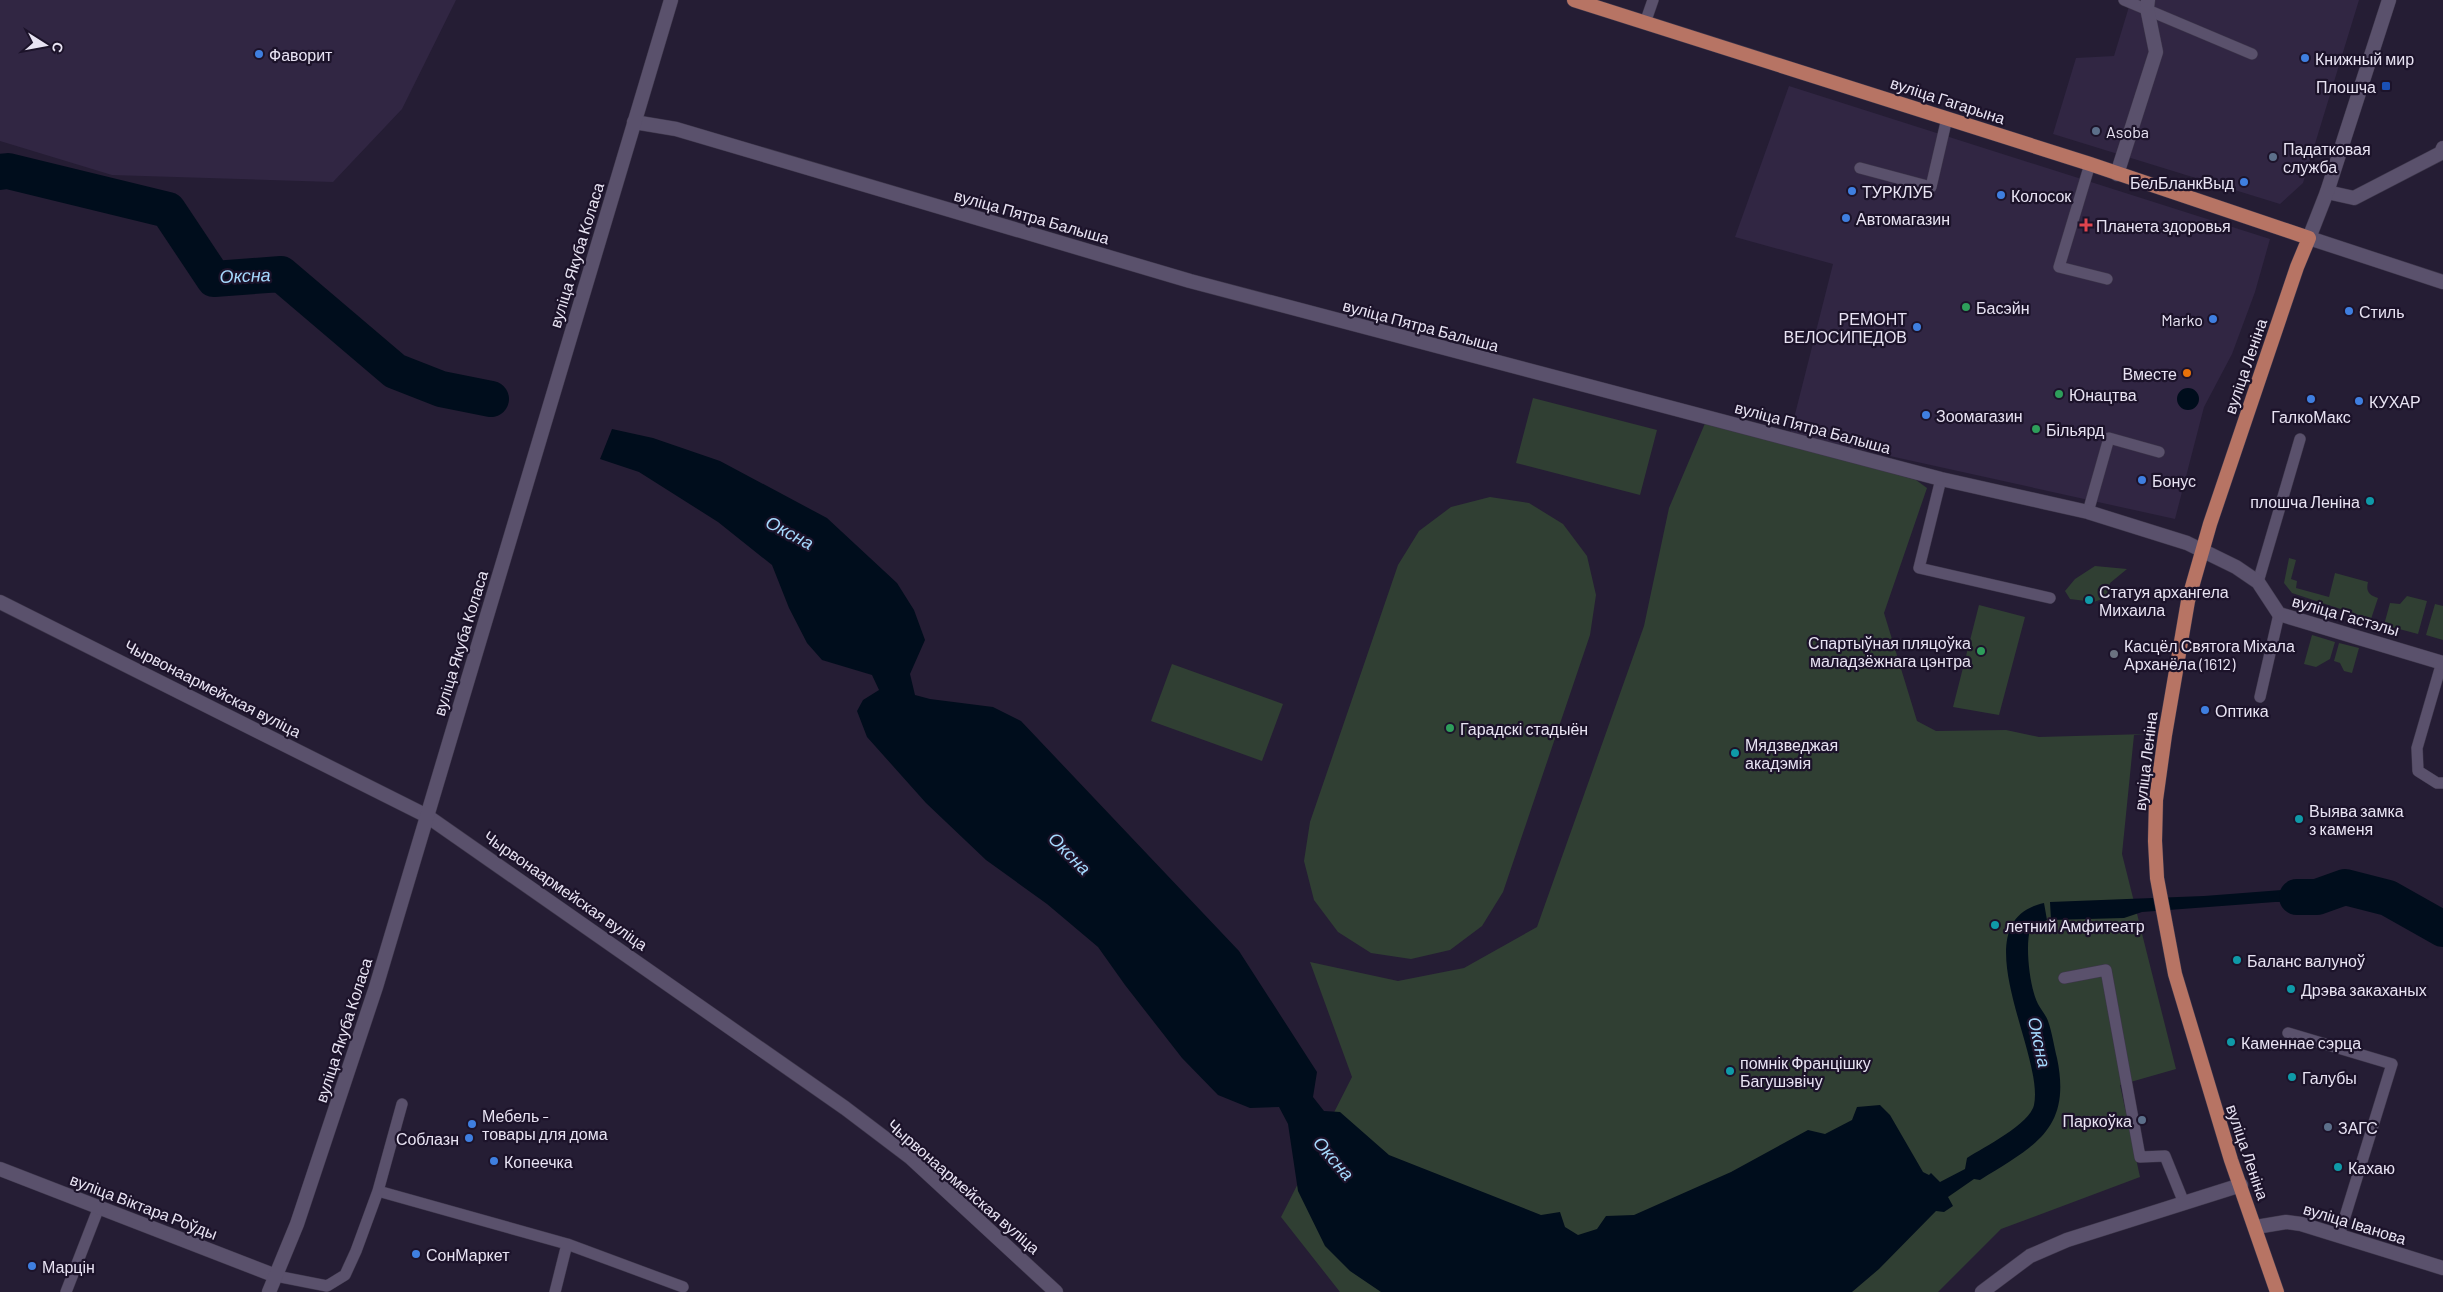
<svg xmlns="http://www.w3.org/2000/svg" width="2443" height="1292" viewBox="0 0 2443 1292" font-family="Barlow,sans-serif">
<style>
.built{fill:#312643}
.green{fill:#303f33}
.water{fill:#000d1c}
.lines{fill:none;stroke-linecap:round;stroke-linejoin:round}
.river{stroke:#000d1c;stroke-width:36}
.service-casing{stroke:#3e374b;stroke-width:12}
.pedestrian-casing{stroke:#3e374b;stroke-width:15}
.minor-casing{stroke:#3e374b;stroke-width:15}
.tertiary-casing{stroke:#3e374b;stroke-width:15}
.secondary-casing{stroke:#3e374b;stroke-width:15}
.primary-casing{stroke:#3e374b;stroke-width:15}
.service{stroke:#5a516c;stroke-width:11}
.pedestrian{stroke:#5a516c;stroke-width:14}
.minor{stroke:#5a516c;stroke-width:14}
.tertiary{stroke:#5a516c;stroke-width:14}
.secondary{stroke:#5a516c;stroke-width:14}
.primary{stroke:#b77464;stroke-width:14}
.shop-dot{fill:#3f7fe0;stroke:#1c132a;stroke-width:2}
.transit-dot{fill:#1a4fb4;stroke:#1c132a;stroke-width:2}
.service-dot{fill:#5c6f8a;stroke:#1c132a;stroke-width:2}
.health-dot{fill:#e0444e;stroke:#1c132a;stroke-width:2}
.leisure-dot{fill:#2e9e5b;stroke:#1c132a;stroke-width:2}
.food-dot{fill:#e8710a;stroke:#1c132a;stroke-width:2}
.culture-dot{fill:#0f9aa8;stroke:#1c132a;stroke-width:2}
.worship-dot{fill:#6b7280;stroke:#1c132a;stroke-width:2}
.labels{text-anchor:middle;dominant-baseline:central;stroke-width:4.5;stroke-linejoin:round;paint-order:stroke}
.poi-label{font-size:16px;fill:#e8e3f3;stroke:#1c132a;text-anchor:start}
.street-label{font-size:16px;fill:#e8e3f3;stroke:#1c132a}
.water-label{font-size:18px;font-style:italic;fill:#a5d9fd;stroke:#1c132a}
</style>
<rect width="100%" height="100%" fill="#251d34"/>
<path class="built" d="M0 0H456L402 109 333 182 112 175 0 141Z
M2131 0H2359L2303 183 2280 204 2053 134 2076 58 2114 56Z
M1789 86 2270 239 2255 292 2232 354 2204 407 2175 519 1790 434 1833 264 1735 237Z"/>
<path class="green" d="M1533 398 1657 430 1640 495 1516 463Z
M1706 421 1916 480 1927 488 1884 613 1917 721 1936 731 2006 730 2039 737 2147 734 2134 735 2122 854 2176 1069 2120 1085 2140 1177 2001 1229 1938 1292H1340L1281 1217 1352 1077 1310 962 1398 981 1464 968 1537 927 1644 626 1669 508Z
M1490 497 1529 503 1563 524 1587 556 1596 595 1590 635 1503 892 1482 926 1450 950 1411 959 1371 953 1338 932 1314 900 1304 861 1310 822 1398 565 1419 531 1451 507Z
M2289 558 2296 560 2291 579 2297 581 2296 588 2329 597 2335 573 2368 582C2366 591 2368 595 2378 598L2371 619 2292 593 2284 583Z
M2095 566 2127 569 2110 583 2107 597 2094 602 2070 599 2065 591 2075 579Z
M2407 596 2427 601 2418 634 2384 625 2390 603 2400 604Z
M2435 604 2443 606V640L2426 635Z
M1979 605 2025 617 1999 715 1953 707Z
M2312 635 2335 642 2330 659 2316 667 2304 664Z
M2339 643 2359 648 2352 673 2344 671 2340 663 2334 661Z
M1172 664 1283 704 1262 761 1151 721Z"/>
<path class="water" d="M2177 399a11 11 0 1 1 22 0a11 11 0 1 1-22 0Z
M612 429 653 438 720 461 827 518 897 583 914 610 925 640 910 674 915 695 930 699 993 707 1021 721 1239 951 1317 1072 1313 1097 1324 1111 1340 1112 1389 1155 1541 1215 1560 1212 1565 1227 1578 1235 1597 1229 1606 1216 1634 1215 1731 1172 1808 1130 1825 1134 1852 1120 1857 1107 1880 1105 1890 1115 1923 1172 1929 1175 1931 1173 1940 1182 1965 1169 1967 1158C1984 1147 2030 1124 2034 1105 2045 1054 1959 921 2044 903L2047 920 2030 930C2025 947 2030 989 2038 1004 2041 1010 2046 1015 2048 1021 2052 1032 2054 1046 2057 1058 2072 1130 2034 1146 1980 1180L1974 1179 1948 1197 1953 1206 1944 1212 1936 1211 1879 1269 1852 1292H1381L1350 1271 1325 1246 1298 1191 1288 1124 1279 1107 1250 1108 1218 1095 1182 1058 1125 985 1098 947 1047 904 986 860 926 803 867 737 857 711 863 700 879 690 872 675 822 660 807 643 789 608 772 565 718 522 639 472 600 459Z
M2334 887H2345L2327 902H2275L2142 912 2124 918 2051 920 2050 902 2204 896 2282 890 2310 893Z"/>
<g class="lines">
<path class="river" d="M0 172 8 171 168 210 214 279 281 274 395 371 441 389 491 399
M2297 897H2317L2345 887 2388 898 2443 929"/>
<g class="service-casing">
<path id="service" d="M2124 0 2252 54
M1645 23 1653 0
M2090 164 2059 267 2107 279
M1860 168 1931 187 1947 118
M1941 479 1919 568 2050 598
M2088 512 2109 438 2159 452
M2258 582 2300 439
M2442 662 2417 748 2418 771 2437 783H2443
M2260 697 2279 614
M2064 978 2106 970 2140 1157 2165 1156 2184 1203
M2288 1033 2392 1064 2339 1236
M378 1191 402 1104
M276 1276 327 1286 345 1275 356 1251 378 1191 567 1244 683 1287
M66 1292 99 1207
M555 1292 567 1244"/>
</g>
<g class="pedestrian-casing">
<path id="pedestrian" d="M2327 192 2354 198 2441 153 2443 148"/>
</g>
<g class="minor-casing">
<path id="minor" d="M634 122 676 129 1190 281 1941 479 2088 512 2187 543 2236 567 2258 582 2279 614 2443 663
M2117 174 2156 52 2147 8 2148 0
M0 602 427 816 845 1108 911 1158 1056 1292
M0 1169 276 1276
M2256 1227 2286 1222 2301 1224 2443 1268
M1982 1292 2030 1256 2067 1240 2241 1185"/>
</g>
<g class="tertiary-casing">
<path id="tertiary" d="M2309 238 2443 282"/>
</g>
<g class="secondary-casing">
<path id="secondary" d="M2309 238 2327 192 2389 0
M269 1292 297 1224 376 987 671 0"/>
</g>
<g class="primary-casing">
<path id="primary" d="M1574 0 2090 164 2309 238 2297 267 2210 524 2188 601 2165 735 2156 800 2155 841 2157 878 2175 974 2231 1160 2277 1292"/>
</g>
<use href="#service" class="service"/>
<use href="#pedestrian" class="pedestrian"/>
<use href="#minor" class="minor"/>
<use href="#tertiary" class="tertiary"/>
<use href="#secondary" class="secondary"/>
<use href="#primary" class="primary"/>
</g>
<g class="shop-dot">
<circle cx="259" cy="54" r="5"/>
<circle cx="2305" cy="58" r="5"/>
<circle cx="2244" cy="182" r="5"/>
<circle cx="1852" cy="191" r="5"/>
<circle cx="2001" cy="195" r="5"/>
<circle cx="1846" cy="218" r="5"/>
<circle cx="2349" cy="311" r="5"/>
<circle cx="2213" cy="319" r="5"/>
<circle cx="1917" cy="327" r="5"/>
<circle cx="2311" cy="399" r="5"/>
<circle cx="2359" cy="401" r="5"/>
<circle cx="1926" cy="415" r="5"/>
<circle cx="2142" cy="480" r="5"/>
<circle cx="2205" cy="710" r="5"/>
<circle cx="472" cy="1124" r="5"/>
<circle cx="469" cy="1138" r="5"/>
<circle cx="494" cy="1161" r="5"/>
<circle cx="416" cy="1254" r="5"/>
<circle cx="32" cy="1266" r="5"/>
</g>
<rect class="transit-dot" x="2381" y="81" width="10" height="10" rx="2.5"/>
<g class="service-dot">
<circle cx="2096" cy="131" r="5"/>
<circle cx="2273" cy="157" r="5"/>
<circle cx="2142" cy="1120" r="5"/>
<circle cx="2328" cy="1127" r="5"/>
</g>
<path class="health-dot" d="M2083.5 217.5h5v5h5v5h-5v5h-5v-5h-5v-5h5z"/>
<g class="leisure-dot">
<circle cx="1966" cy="307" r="5"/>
<circle cx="2059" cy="394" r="5"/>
<circle cx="2036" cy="429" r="5"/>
<circle cx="1981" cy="651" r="5"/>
<circle cx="1450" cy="728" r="5"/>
</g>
<circle class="food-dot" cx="2187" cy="373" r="5"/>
<g class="culture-dot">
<circle cx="2370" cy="501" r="5"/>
<circle cx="2089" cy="600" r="5"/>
<circle cx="1735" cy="753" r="5"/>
<circle cx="2299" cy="819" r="5"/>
<circle cx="1995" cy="925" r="5"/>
<circle cx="2237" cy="960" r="5"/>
<circle cx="2291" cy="989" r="5"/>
<circle cx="2231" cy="1042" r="5"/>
<circle cx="1730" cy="1071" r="5"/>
<circle cx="2292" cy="1077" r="5"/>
<circle cx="2338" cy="1167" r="5"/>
</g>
<circle class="worship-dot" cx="2114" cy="654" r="5"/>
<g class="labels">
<g class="poi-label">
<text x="269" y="54">Фаворит</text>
<text x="2315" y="58">Книжный мир</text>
<text x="2376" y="86" text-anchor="end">Плошча</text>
<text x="2106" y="131">Asoba</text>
<text x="2283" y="148">Падатковая<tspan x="2283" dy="18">служба</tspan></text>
<text x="2234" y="182" text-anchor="end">БелБланкВыд</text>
<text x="1862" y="191">ТУРКЛУБ</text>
<text x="2011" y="195">Колосок</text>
<text x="1856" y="218">Автомагазин</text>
<text x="2096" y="225">Планета здоровья</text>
<text x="1976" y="307">Басэйн</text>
<text x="2359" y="311">Стиль</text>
<text x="1907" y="318" text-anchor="end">РЕМОНТ<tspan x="1907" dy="18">ВЕЛОСИПЕДОВ</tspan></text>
<text x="2203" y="319" text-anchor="end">Marko</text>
<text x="2177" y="373" text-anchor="end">Вместе</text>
<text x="2069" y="394">Юнацтва</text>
<text x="2369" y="401">КУХАР</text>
<text x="1936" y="415">Зоомагазин</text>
<text x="2311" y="416" text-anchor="middle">ГалкоМакс</text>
<text x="2046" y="429">Більярд</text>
<text x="2152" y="480">Бонус</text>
<text x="2360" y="501" text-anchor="end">плошча Леніна</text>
<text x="2099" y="591">Статуя архангела<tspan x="2099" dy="18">Михаила</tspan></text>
<text x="1971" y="642" text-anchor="end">Спартыўная пляцоўка<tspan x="1971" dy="18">маладзёжнага цэнтра</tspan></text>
<text x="2124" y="645">Касцёл Святога Міхала<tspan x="2124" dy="18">Арханёла (1612)</tspan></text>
<text x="2215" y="710">Оптика</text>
<text x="1460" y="728">Гарадскі стадыён</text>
<text x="1745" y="744">Мядзведжая<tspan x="1745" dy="18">акадэмія</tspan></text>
<text x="2309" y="810">Выява замка<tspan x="2309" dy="18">з каменя</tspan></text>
<text x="2005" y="925">летний Амфитеатр</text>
<text x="2247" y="960">Баланс валуноў</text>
<text x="2301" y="989">Дрэва закаханых</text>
<text x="2241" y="1042">Каменнае сэрца</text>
<text x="1740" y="1062">помнік Францішку<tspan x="1740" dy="18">Багушэвічу</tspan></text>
<text x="2302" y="1077">Галубы</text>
<text x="482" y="1115">Мебель -<tspan x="482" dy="18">товары для дома</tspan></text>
<text x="2132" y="1120" text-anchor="end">Паркоўка</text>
<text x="2338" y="1127">ЗАГС</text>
<text x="459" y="1138" text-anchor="end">Соблазн</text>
<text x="504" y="1161">Копеечка</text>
<text x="2348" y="1167">Кахаю</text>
<text x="426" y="1254">СонМаркет</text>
<text x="42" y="1266">Марцін</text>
</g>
<g class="street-label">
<text transform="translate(1948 100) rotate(18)">вуліца Гагарына</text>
<text transform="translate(1032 216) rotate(16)">вуліца Пятра Балыша</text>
<text transform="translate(576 255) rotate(-73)">вуліца Якуба Коласа</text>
<text transform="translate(1421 325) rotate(15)">вуліца Пятра Балыша</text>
<text transform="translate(2245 366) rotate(-71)">вуліца Леніна</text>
<text transform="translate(1813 427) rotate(15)">вуліца Пятра Балыша</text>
<text transform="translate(2346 615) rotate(16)">вуліца Гастэлы</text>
<text transform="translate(460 643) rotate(-73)">вуліца Якуба Коласа</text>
<text transform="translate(213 688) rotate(27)">Чырвонаармейская вуліца</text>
<text transform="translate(2145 761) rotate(-83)">вуліца Леніна</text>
<text transform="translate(566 890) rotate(35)">Чырвонаармейская вуліца</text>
<text transform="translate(343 1030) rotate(-72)">вуліца Якуба Коласа</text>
<text transform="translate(2248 1152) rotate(71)">вуліца Леніна</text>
<text transform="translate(964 1186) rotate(41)">Чырвонаармейская вуліца</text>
<text transform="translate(144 1206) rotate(21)">вуліца Віктара Роўды</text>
<text transform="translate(2355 1223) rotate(17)">вуліца Іванова</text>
</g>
<g class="water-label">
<text transform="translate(245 275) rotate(-2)">Оксна</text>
<text transform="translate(790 532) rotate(28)">Оксна</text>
<text transform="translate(1070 853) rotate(45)">Оксна</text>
<text transform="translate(2040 1042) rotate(78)">Оксна</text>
<text transform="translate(1334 1158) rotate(49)">Оксна</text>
</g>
</g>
<g transform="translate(45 45) rotate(101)" stroke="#1c132a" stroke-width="4" paint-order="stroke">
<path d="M0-4L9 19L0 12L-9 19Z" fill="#e8e3f3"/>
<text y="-8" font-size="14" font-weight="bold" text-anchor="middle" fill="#e8e3f3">С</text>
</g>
</svg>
